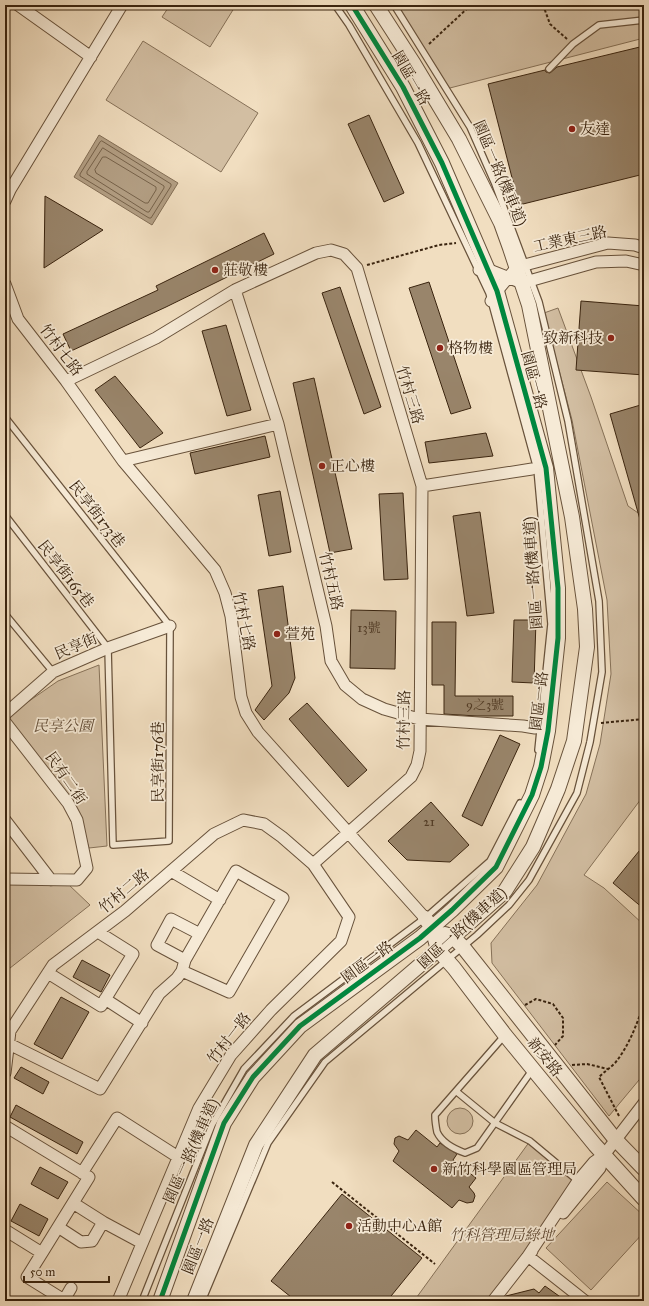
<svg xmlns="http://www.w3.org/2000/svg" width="649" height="1306" viewBox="0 0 649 1306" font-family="'IM FELL Great Primer','Noto Serif TC',serif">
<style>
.green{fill:#d2bea2;stroke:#867158}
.water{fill:#b39f84;stroke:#836e55}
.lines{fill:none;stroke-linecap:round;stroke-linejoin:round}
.shore{stroke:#76624a;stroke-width:1}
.building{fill:#99856b;stroke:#3a240f}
.service-casing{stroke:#68523b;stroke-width:8}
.minor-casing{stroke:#68523b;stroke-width:13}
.tertiary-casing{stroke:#68523b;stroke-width:16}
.path{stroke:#3a240f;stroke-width:2;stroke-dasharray:3 2;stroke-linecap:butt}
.service{stroke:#f6ead6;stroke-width:5.5}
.minor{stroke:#f6ead6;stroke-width:11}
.tertiary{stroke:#f6ead6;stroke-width:14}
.cycleway-casing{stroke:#f6ead6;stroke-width:8}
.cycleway{stroke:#00873e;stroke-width:5}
.poi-dot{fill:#8f2418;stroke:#f6ead6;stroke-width:1.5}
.labels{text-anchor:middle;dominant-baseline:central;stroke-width:3.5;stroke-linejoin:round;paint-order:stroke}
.number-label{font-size:13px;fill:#523c26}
.street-label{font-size:15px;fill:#3a240f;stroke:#f6ead6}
.poi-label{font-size:15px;fill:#3a240f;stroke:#f6ead6;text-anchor:start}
.park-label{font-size:15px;font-style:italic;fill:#604a34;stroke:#f6ead6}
</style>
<rect width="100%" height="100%" fill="#f1dec0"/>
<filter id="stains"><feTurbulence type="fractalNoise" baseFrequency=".005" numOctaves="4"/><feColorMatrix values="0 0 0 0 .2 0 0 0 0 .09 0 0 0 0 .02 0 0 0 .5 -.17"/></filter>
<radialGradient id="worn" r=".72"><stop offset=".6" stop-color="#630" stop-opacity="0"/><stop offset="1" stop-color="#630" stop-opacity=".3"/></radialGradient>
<path class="green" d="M170 5H236L210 47 162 17Z
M394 5H644V38L446 89Z
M143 41 258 113 221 172 106 100Z
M558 308 591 397 628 506 644 517V798L641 799 584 875 604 888 644 925V1074L609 1116 492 963 491 943 537 885 586 794 600 744 611 674 607 600 572 420 544 313Z
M99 665 107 846 89 848 81 823 6 717 58 681Z
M5 882 68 884 90 905 5 972Z
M447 1121a13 13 0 1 1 26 0a13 13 0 1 1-26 0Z
M530 1141 578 1181 490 1301H414Z
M607 1182 644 1216V1232L591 1290 546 1248Z"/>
<path class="water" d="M99 135 178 183 152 225 74 177Z"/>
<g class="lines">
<path class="shore" d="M102 141 171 184V186L151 218H149L80 176V174L100 142Z
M103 148 164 186V188L149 212H147L87 174V172Z
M103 157H106L156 187V190L148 203H145L96 173 95 170Z"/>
</g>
<path class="building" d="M644 46V174L519 205 488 84 545 70 546 72 550 73 557 67Z
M369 115 404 193 384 202 348 124Z
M45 196 103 230 44 268Z
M264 233 274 254 166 307 71 351 63 334 158 290 156 286Z
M429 282 471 408 451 414 409 288Z
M340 287 381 407 364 414 322 293Z
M581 301 644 306V375L576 370Z
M226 325 251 410 227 416 202 331Z
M115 376 163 433 140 448 95 390Z
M314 378 352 549 330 553 293 383Z
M644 404V523H641L610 414Z
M486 433 493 456 429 463 425 442Z
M265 436 270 457 195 474 190 453Z
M280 491 291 552 269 556 258 495Z
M403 493 408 579 384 580 379 494Z
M480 512 494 613 467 616 453 516Z
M283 586 295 678 289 693 264 720 255 710 272 686 258 590Z
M351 610 396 611 395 669 350 668Z
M514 620H536L534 683 512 682Z
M432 622H456L455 696H513V716H477L444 714V685H432Z
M307 703 367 770 348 787 289 719Z
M500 735 520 744 482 826 462 816Z
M431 802 469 845 450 862 407 860 388 841Z
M644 845V909L613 883Z
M82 960 110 975 101 992 73 977Z
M61 997 89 1012 62 1059 34 1044Z
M21 1067 49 1082 43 1094 14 1078Z
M16 1105 83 1142 77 1154 10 1117Z
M416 1130 437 1147 440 1143 457 1154 453 1160 476 1178 469 1187 474 1193 475 1196 473 1202 467 1203 459 1200 452 1208 393 1161 399 1151 394 1144 395 1138 399 1136 408 1140Z
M40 1167 68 1182 58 1199 31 1184Z
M342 1194 422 1258 387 1301H296L271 1281Z
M20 1204 48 1219 39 1236 11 1221Z
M545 1286 566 1301H502L506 1296 534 1289 539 1293Z"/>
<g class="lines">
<g class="service-casing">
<path id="service" d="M335 5 349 25 418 143 489 293 537 469 551 624 538 750
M549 69 573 44 599 25 644 20
M5 417 170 626 169 841 113 845 108 648 5 515
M5 614 53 672
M505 1035 435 1115C435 1120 436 1127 437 1132 442 1143 454 1149 465 1153L477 1148 533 1069
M457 1092 495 1123 530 1141 578 1181
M142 1301 212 1125 244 1069 294 1016 425 918 490 861 520 803
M202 1301 268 1143 325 1062 477 935 509 905 529 880 577 793 590 742 602 672 599 601 568 421 539 302 495 184 470 127 394 5"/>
</g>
<g class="minor-casing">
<path id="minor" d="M18 5 91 57
M5 201 10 190 122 5
M479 270 487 269 522 283 596 262 626 261 644 265
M5 284 18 319 66 381 123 461 215 570 225 593 231 616 241 697 246 713 258 732 425 918
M235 290 278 424 326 626 331 661 345 685 362 699 384 709 419 719 523 726 535 728
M491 301 497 291 517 267 608 243 635 245 644 248
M66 381 156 338 235 290 316 253 331 250 344 254 357 268 422 486 420 751 417 765 411 777 313 864
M123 461 278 424
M422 486 532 469
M5 714 53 672 108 648 170 626
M5 722 68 803 77 820 87 868 77 880 5 879
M5 820 51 880
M171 871 220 900
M236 871 283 898 229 992 182 971 185 960Z
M185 960 157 945 171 919 200 934
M48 973 101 1006 133 954 98 932
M105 999 142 1023
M9 1044 100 1089 159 994 177 978 182 971
M5 1073 10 1031 53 965 125 911 214 834 243 820 264 824 282 837 313 864 349 917 341 941 271 1010 231 1055 199 1108 118 1301
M5 1126 89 1177 42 1253 5 1230
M82 1173 117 1118 178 1157
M563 1213 600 1168 604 1155
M103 1222 142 1243
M58 1227 81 1242 92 1241 103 1222 73 1203
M42 1253 27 1277 64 1300 71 1288
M528 1256 578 1181 594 1162 604 1155 644 1103
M528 1256 585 1301
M493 1301 532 1251"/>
</g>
<g class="tertiary-casing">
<path id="tertiary" d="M425 918 432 928 438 950 454 968 505 1035 595 1145 644 1199
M445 934 453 937 463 947 615 1139 644 1169
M160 1301 224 1123 253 1077 300 1026 420 938 452 910 496 867 532 795 541 767 548 731 558 638V588L546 468 497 291 442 163 403 87 352 5
M194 1301 256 1145 315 1055 468 924 505 891 533 847 558 789 574 741 587 647 585 609 572 517 529 305 510 248 501 223 459 139 414 64 376 5"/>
</g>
<path class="path" d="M543 5 550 24 567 39
M429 44 471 5
M367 265 439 245 456 243
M601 723 644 719
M525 1005 536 999 553 1004 563 1018V1036L555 1045
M572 1065 587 1064 608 1069
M619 1116 599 1077C604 1072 610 1068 615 1063 629 1046 637 1024 644 1003
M332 1182 435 1264"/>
<use href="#service" class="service"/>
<use href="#minor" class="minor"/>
<use href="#tertiary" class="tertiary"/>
<g class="cycleway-casing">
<path id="cycleway" d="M160 1301 224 1123 253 1077 300 1026 420 938 452 910 496 867 532 795 541 767 548 731 558 638V588L546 468 497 291 442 163 403 87 352 5"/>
</g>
<use href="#cycleway" class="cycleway"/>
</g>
<g class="poi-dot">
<circle cx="572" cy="129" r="4"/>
<circle cx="215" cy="270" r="4"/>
<circle cx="611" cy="338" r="4"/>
<circle cx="440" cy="348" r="4"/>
<circle cx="322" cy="466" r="4"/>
<circle cx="277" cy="634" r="4"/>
<circle cx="434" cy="1169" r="4"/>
<circle cx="349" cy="1226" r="4"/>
</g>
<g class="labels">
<g class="number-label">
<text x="369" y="628">13號</text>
<text x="485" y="705">9之3號</text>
<text x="429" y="822">21</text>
</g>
<g class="street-label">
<text transform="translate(411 78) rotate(60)">園區一路</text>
<text transform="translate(500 173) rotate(67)">園區一路(機車道)</text>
<text transform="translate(570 239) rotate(-12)">工業東三路</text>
<text transform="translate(61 350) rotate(53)">竹村七路</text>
<text transform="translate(534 380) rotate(75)">園區一路</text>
<text transform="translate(410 395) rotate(73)">竹村三路</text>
<text transform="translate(97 514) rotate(52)">民享街173巷</text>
<text transform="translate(533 573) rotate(-94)">園區一路(機車道)</text>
<text transform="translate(66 574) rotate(52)">民享街165巷</text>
<text transform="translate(331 581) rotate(77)">竹村五路</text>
<text transform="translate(244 621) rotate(79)">竹村七路</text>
<text transform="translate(76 646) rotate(-23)">民享街</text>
<text transform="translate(539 701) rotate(-83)">園區一路</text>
<text transform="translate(404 720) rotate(-89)">竹村三路</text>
<text transform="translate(158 762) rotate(-90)">民享街176巷</text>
<text transform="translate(66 778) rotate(55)">民有二街</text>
<text transform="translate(124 891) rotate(-40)">竹村二路</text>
<text transform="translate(462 928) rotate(-42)">園區一路(機車道)</text>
<text transform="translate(367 962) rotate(-36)">園區一路</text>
<text transform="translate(229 1038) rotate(-52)">竹村一路</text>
<text transform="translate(545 1057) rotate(51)">新安路</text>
<text transform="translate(191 1151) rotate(-66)">園區一路(機車道)</text>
<text transform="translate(198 1246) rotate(-68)">園區一路</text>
</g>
<g class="poi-label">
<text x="580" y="129">友達</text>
<text x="223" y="270">莊敬樓</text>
<text x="603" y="338" text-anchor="end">致新科技</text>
<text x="448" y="348">格物樓</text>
<text x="330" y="466">正心樓</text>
<text x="285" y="634">萱苑</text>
<text x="442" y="1169">新竹科學園區管理局</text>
<text x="357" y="1226">活動中心A館</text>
</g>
<g class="park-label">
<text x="63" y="726">民享公園</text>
<text x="502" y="1235">竹科管理局綠地</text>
</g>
</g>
<rect width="649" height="1306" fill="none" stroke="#f1dec0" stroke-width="20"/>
<rect x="6" y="6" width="637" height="1294" fill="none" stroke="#3a240f" stroke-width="2"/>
<rect x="10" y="10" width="629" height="1286" fill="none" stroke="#3a240f"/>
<path d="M24 1276v6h85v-6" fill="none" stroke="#3a240f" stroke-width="2"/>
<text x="30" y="1276" font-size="12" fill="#3a240f" stroke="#f6ead6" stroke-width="3" paint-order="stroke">50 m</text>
<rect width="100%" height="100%" filter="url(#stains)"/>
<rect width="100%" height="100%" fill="url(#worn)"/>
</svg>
